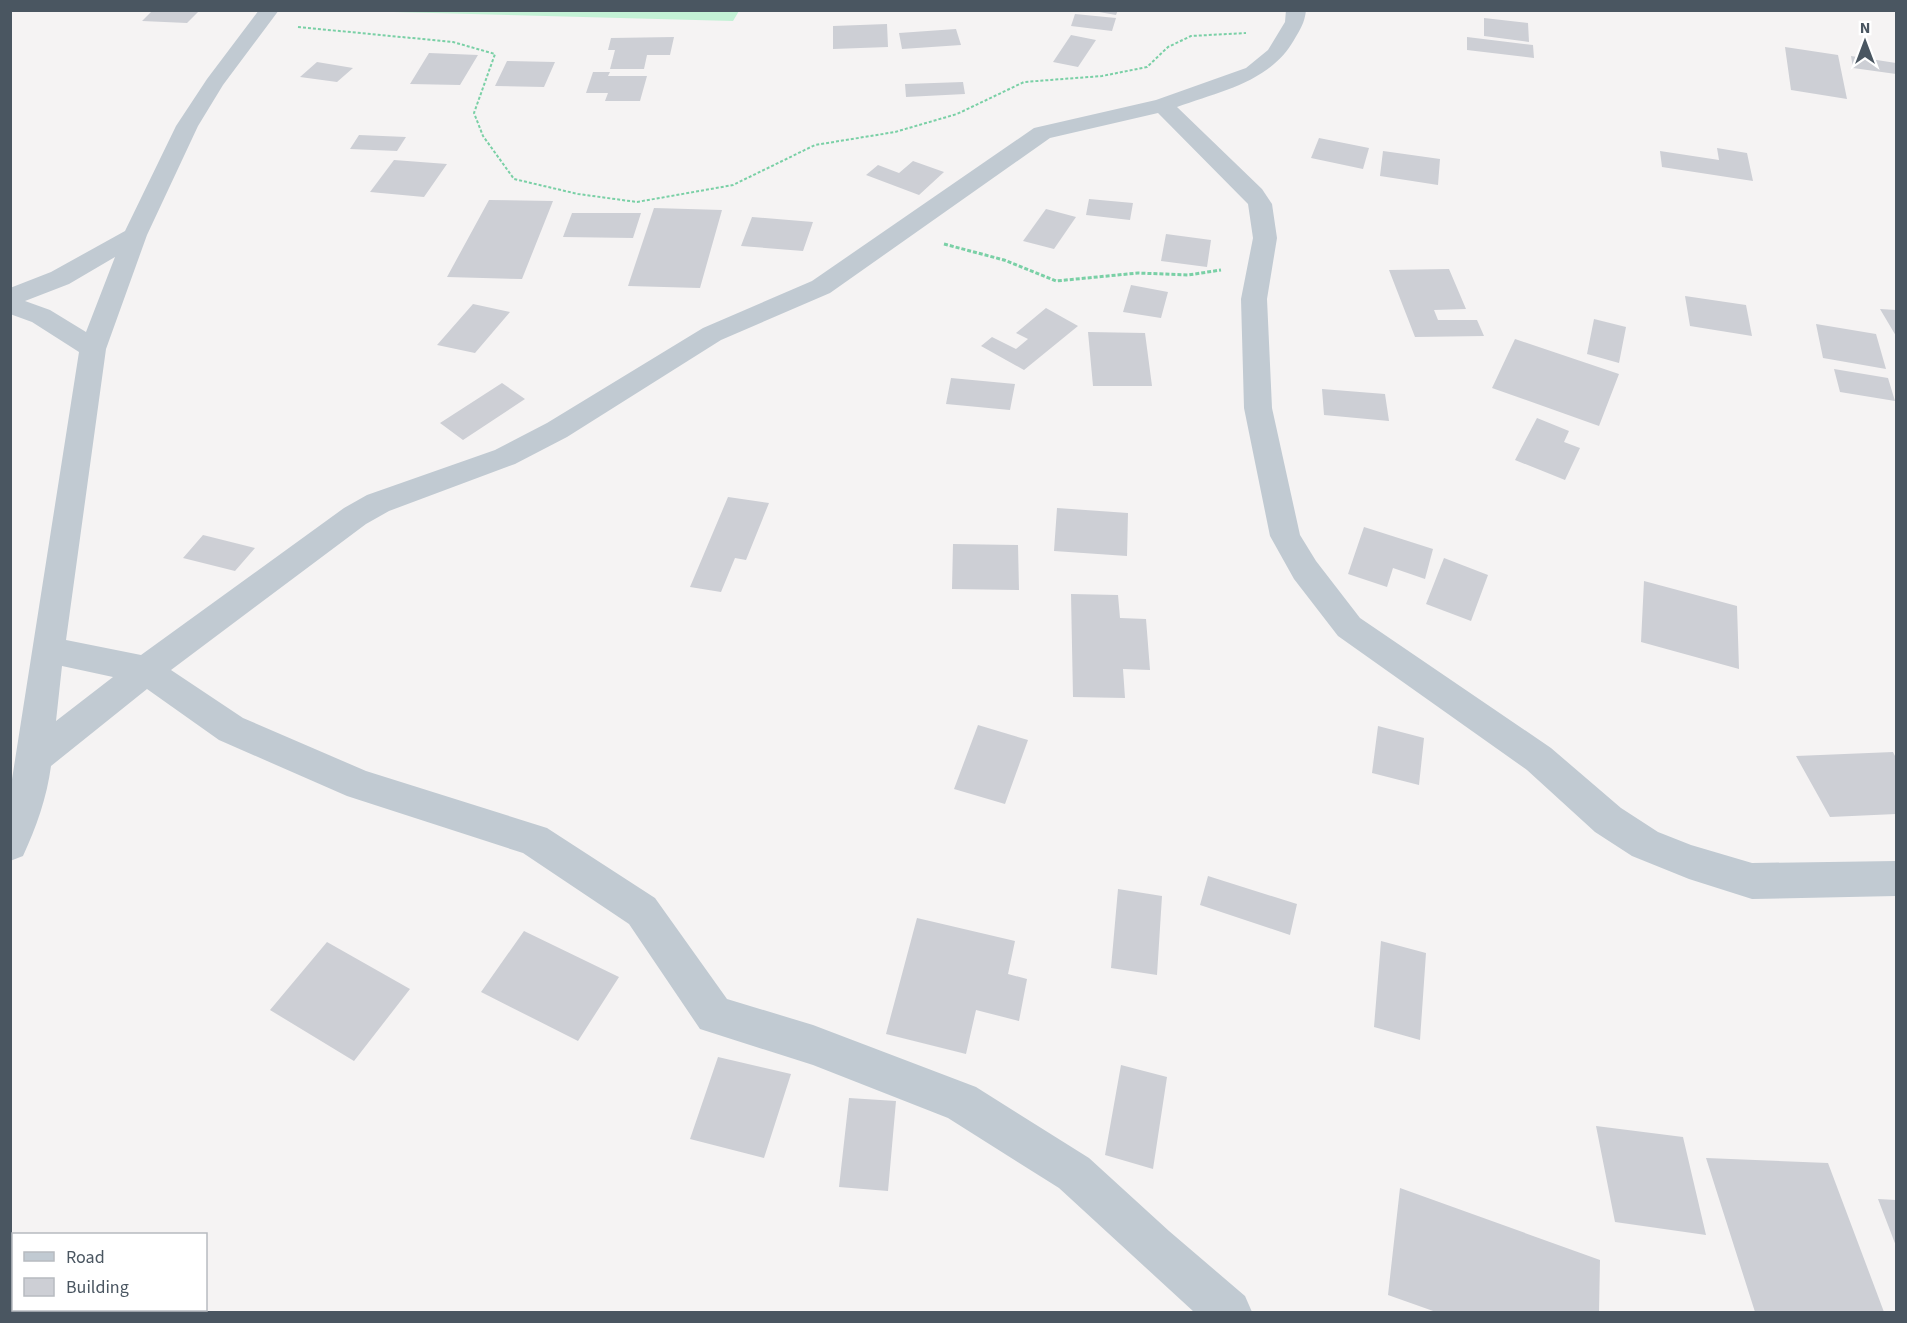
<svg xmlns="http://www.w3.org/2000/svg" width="1907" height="1323" viewBox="0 0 1907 1323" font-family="'Source Sans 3',sans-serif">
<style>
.green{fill:#c3f1d5}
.building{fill:#cdcfd5}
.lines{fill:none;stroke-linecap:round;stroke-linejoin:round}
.path-far1{stroke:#7ad0a6;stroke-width:2;stroke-dasharray:3 2;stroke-linecap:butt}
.path{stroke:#7ad0a6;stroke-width:3;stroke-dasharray:4 2;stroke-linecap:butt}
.minor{fill:#c1cad2;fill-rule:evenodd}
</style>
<rect width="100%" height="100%" fill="#f5f3f3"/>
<path class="green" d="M316 10H739V11L733 21Z"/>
<path class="building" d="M153 10H200L187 23 142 21Z
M1088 10H1118L1116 15Z
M1075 14 1116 18 1112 31 1071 26Z
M1484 18 1528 23 1529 42 1484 36Z
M887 24 888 47 833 49V26Z
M956 29 961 45 902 49 899 33Z
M1071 35 1096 40 1078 67 1053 62Z
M674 37 670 55H647L644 69H610L615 50H608L611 38Z
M1467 37 1533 45 1534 58 1467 50Z
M1785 47 1838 55 1847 99 1791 90Z
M429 53 478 55 460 85 410 84Z
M1851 56 1896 63V74L1853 68Z
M507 61 555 62 544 87 495 86Z
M317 62 353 68 337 82 300 77Z
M593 72H610L608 76H647L640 101H605L608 93H586Z
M963 82 965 94 906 97 905 84Z
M359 135 406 137 397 151 350 149Z
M1319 138 1369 148 1363 169 1311 158Z
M1717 148 1747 153 1753 181 1662 167 1660 151 1719 160Z
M1383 151 1440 159 1438 185 1380 176Z
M394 160 447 164 424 197 370 192Z
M913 161 944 172 919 195 866 175 878 165 899 173Z
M1089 199 1133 203 1130 220 1086 215Z
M489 200 553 201 522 279 447 277Z
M654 208 722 210 700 288 628 286Z
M1046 209 1076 217 1054 249 1023 241Z
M572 213H641L633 238 563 237Z
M752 217 813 222 803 251 741 246Z
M1166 234 1211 240 1207 267 1161 261Z
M1449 269 1466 309 1434 310 1438 320H1477L1484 336 1415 337 1389 270Z
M1131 285 1168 292 1161 318 1123 312Z
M1685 296 1746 305 1752 336 1690 326Z
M473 304 510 312 475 353 437 345Z
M1046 308 1078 326 1024 370 981 346 992 337 1016 349 1028 339 1016 333Z
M1880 309 1896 310V336Z
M1594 319 1626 327 1619 363 1587 354Z
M1816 324 1876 334 1886 369 1823 358Z
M1088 332 1145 333 1152 386H1093Z
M1515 339 1619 374 1599 426 1492 388Z
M1834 369 1888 378 1895 401 1840 392Z
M951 378 1015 384 1010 410 946 404Z
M502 383 525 399 463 440 440 423Z
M1322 389 1385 394 1389 421 1324 415Z
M1537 418 1569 431 1564 442 1580 448 1565 480 1515 460Z
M728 497 769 503 746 560 735 558 721 592 690 587Z
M1057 508 1128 513 1127 556 1054 551Z
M1364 527 1433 549 1425 579 1393 568 1387 587 1348 574Z
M203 535 255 548 235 571 183 558Z
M953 544 1018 545 1019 590 952 589Z
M1444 558 1488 575 1471 621 1426 604Z
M1644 581 1737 606 1739 669 1641 642Z
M1071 594 1118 595 1120 618 1146 619 1150 670 1123 669 1125 698 1073 697Z
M978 725 1028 740 1005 804 954 789Z
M1378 726 1424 738 1419 785 1372 773Z
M1893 752 1896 758V814L1830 817 1796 756Z
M1208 876 1297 904 1290 935 1200 905Z
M1118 889 1162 896 1157 975 1111 968Z
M917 918 1015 941 1008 974 1027 979 1019 1021 976 1010 966 1054 886 1034Z
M524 931 619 977 578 1041 481 992Z
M1381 941 1426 953 1420 1040 1374 1027Z
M327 942 410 989 354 1061 270 1010Z
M718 1057 791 1074 764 1158 690 1139Z
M1121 1065 1167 1077 1153 1169 1105 1155Z
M849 1098 896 1101 888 1191 839 1187Z
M1596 1126 1683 1137 1706 1235 1615 1222Z
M1706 1158 1828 1163 1884 1312H1755Z
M1400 1188 1600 1260 1599 1312H1436L1388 1295Z
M1878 1199 1896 1200V1246Z"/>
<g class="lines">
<path class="path-far1" d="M298 27 453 42 495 54 474 113 483 136 514 179 578 194 637 202 733 185 815 145 895 132 957 114 1024 82 1102 76 1147 67 1168 47 1191 36 1246 33"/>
<path class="path" d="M944 244 1004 260 1056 281 1138 273 1188 275 1221 270"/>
<path class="minor" d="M259 10H279L223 85 198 126 147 235 106 349 66 640 141 655 344 508 367 495 495 450 547 423 703 328 812 281 1034 128 1156 100 1246 68 1268 50 1285 22 1286 10H1306C1305 22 1300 30 1294 40 1270 82 1221 91 1177 107L1262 189 1272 204 1277 238 1267 299 1272 408 1300 535 1316 561 1360 618 1551 748 1621 808 1658 832 1691 845 1752 863 1896 861V896L1752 899 1689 879 1632 856 1595 832 1527 770 1338 636 1294 579 1270 536 1244 408 1241 299 1253 238 1248 204 1158 113 1050 138 830 293 721 340 567 437 515 464 389 511 366 524 171 670 243 718 366 771 547 828 655 898 727 999 813 1025 976 1087 1089 1158 1169 1231 1245 1296 1252 1312H1194L1059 1188 948 1118 813 1065 700 1029 629 924 523 853 347 796 219 740 147 689 51 766C47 797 36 828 23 856L10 861V792L79 352 32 322 10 314V288L51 272 125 231 176 126 207 79ZM115 257 86 332 50 310 25 301 69 284ZM62 666 113 677 56 721Z"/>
</g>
<rect width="1907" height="1323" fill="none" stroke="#4a5661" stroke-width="24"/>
<rect x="12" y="1233" width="195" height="78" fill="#ffffff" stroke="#b7bbc0" stroke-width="1.5"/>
<rect x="24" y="1252" width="30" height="9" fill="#c1cad2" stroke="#b7bbc0" stroke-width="1.5"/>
<text x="66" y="1263" font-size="18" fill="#4a5661">Road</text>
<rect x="24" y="1278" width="30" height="18" fill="#cdcfd5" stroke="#b7bbc0" stroke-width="1.5"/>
<text x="66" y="1293" font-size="18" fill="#4a5661">Building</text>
<g transform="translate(1865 42)" stroke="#ffffff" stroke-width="4.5" paint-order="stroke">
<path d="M0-4.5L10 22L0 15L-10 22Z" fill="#4a5661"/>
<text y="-9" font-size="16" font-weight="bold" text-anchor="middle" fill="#4a5661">N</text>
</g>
</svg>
